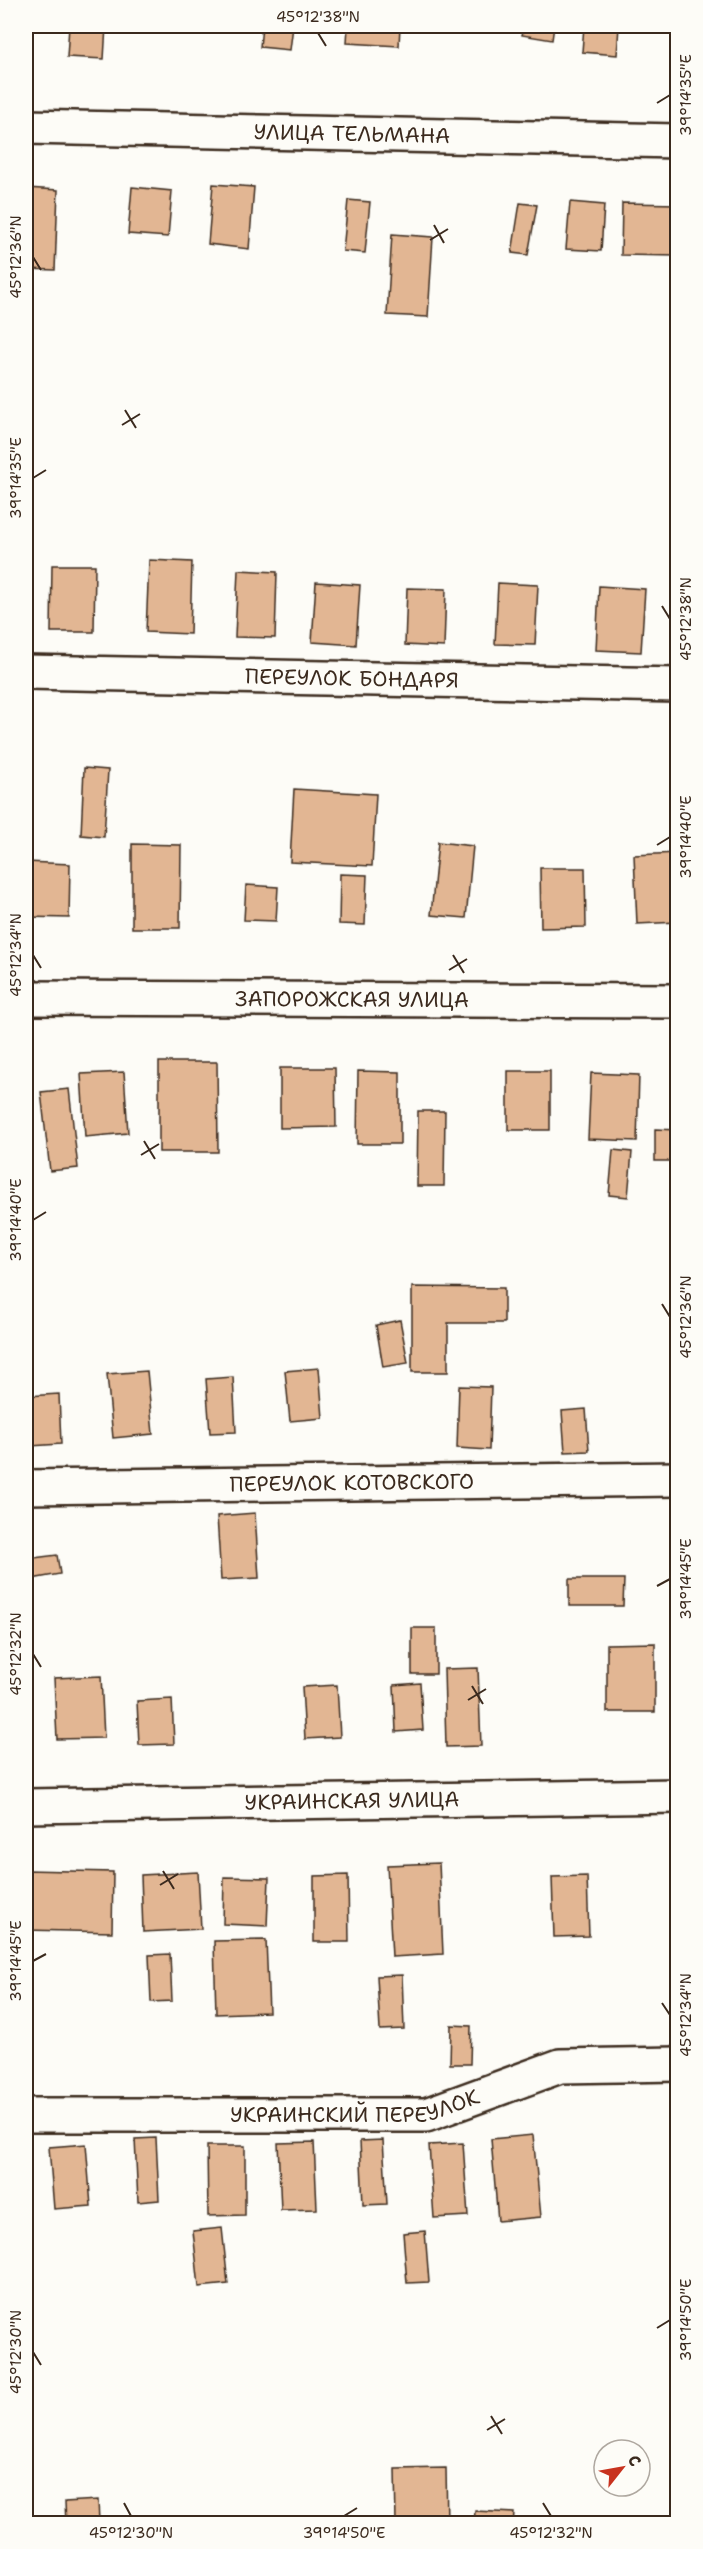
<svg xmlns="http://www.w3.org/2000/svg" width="703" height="2549" viewBox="0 0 703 2549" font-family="'Shantell Sans',sans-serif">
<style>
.building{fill:#e2b693;stroke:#3b2a1e;stroke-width:1.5}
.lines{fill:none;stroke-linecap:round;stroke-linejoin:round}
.minor-casing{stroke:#3b2a1e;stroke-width:38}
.minor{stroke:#fdfcf7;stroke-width:33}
.ticks{fill:none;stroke:#3b2a1e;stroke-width:2}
.labels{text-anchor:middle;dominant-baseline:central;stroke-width:4.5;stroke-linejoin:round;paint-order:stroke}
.street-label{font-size:21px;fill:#3b2a1e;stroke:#fdfcf7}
.neatline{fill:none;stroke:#3b2a1e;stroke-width:2}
.ticks-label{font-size:15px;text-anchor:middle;fill:#3b2a1e}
</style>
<rect width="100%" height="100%" fill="#fdfcf7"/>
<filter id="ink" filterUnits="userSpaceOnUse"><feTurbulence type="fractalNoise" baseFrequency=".0167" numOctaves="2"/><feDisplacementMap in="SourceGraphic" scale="12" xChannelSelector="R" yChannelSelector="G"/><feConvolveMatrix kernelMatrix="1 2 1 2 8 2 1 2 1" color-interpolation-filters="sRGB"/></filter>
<g filter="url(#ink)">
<path class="building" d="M69 26H106L104 59 67 57Z
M262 26H293L290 50 260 47Z
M348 26H400L399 46 347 43Z
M524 26H554L552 40 522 35Z
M584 26H619L617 55 582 52Z
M213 184 254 187 249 249 208 244Z
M132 187 172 191 168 237 128 234Z
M26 188 58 190 55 270 26 269Z
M348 200 370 202 365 253 343 251Z
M570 202 604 205 601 251 566 249Z
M520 203 537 205 528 255 512 253Z
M622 203 678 204V256L621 255Z
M392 234 433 237 428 317 387 315Z
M149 560 192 562 190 634 146 632Z
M52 565H95L94 632H51Z
M238 570 277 572 275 638 235 637Z
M316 582 360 585 356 645 312 642Z
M498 583 538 585 535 645 495 644Z
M599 586 645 589 641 652 596 650Z
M407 588 446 589 444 647 405 645Z
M84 768 108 770 104 837 81 835Z
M294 789 376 794 372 866 290 862Z
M438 842 473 846 466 918 431 915Z
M132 844 181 845 180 928H132Z
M678 853V922L637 924 634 855Z
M26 862 70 864 69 918 26 917Z
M540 868H585L586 927 541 928Z
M340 874 367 875 365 925 339 924Z
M246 885 278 887 276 921 244 920Z
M159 1062H217L218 1152H159Z
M280 1068H335L336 1127 280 1128Z
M358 1071 400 1072V1144H357Z
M508 1071H550V1130H508Z
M124 1072 128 1133 85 1137 81 1074Z
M591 1073 639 1075 637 1141 588 1139Z
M69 1089 78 1168 50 1171 41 1092Z
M418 1111H445L444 1186H417Z
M655 1129 678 1130V1161H655Z
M613 1150 632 1152 628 1197 609 1195Z
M412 1287 504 1288V1323H448V1372H412Z
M400 1320 408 1363 383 1367 376 1325Z
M319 1368 323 1418 290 1421 285 1371Z
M147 1371 153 1434 113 1438 107 1374Z
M233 1377 236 1432 210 1433 206 1379Z
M459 1386 491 1387 489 1450 457 1448Z
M59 1394 61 1444 30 1446 27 1396Z
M586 1409 589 1451 565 1452 562 1411Z
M255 1513 259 1578 221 1580 217 1516Z
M57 1555 60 1574 26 1580V1559Z
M569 1579H624L623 1606H569Z
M412 1628H436V1674H412Z
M655 1643V1712H607V1644Z
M478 1668 481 1746 446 1747 444 1669Z
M101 1676 104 1738 57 1739 54 1678Z
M420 1683 423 1730 396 1732 394 1685Z
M337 1685 340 1737 305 1739 302 1687Z
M172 1699 174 1744 139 1745 137 1701Z
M439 1863 443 1954 392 1957 387 1865Z
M26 1870 113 1872 112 1932 26 1930Z
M198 1872 201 1929 143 1932 141 1875Z
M348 1875 349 1942H314V1876Z
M587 1876 589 1936 554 1937 552 1877Z
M224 1877 269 1878 267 1926 223 1924Z
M266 1940 269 2012 216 2014 214 1941Z
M170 1954 172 2001 151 2002 149 1955Z
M402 1975 404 2029 380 2030 377 1976Z
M451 2025 471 2026 470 2064H450Z
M533 2135 541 2217 498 2221 491 2139Z
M156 2138 159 2200 138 2202 135 2139Z
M383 2140 387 2204 363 2205 360 2141Z
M314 2142 317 2209 281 2210 278 2143Z
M463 2143 468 2216 434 2218 429 2145Z
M86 2144 91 2206 54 2209 49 2147Z
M207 2146H245V2215L208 2216Z
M222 2228 228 2284 199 2287 193 2231Z
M425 2231 429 2282 407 2283 403 2233Z
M446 2468 447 2524H396L395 2469Z
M98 2500 99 2522 66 2524 65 2502Z
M475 2511 514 2513 513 2524H474Z"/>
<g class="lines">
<g class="minor-casing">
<g id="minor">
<path id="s1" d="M26 127 678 141"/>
<path id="s2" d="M26 672 678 685"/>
<path id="s3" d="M26 998 678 1001"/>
<path id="s4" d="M26 1487 678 1479"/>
<path id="s5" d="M26 1806 678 1796"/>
<path id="s6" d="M26 2115H426L560 2066 678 2064"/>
</g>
</g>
<use href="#minor" class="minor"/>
</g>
</g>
<path class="ticks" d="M318 33 326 46M657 103 670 95M434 225 444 243M430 240 448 229M33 257 41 270M125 410 136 428M122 425 140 414M33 478 46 470M662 606 670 619M657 845 670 837M33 955 41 968M453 955 464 973M449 970 467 959M144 1141 155 1159M141 1155 159 1144M33 1220 46 1212M662 1304 670 1317M657 1586 670 1579M33 1654 41 1667M472 1686 483 1704M468 1700 486 1689M163 1871 174 1889M160 1885 178 1874M33 1961 46 1954M662 2003 670 2015M657 2328 670 2320M33 2352 41 2365M491 2416 502 2434M487 2430 505 2419M124 2503 131 2516M543 2503 551 2516M344 2516 357 2508"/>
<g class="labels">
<g class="street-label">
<text stroke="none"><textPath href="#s1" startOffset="326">УЛИЦА ТЕЛЬМАНА</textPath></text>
<text stroke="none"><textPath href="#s2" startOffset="326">ПЕРЕУЛОК БОНДАРЯ</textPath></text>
<text stroke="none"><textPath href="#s3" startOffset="326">ЗАПОРОЖСКАЯ УЛИЦА</textPath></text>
<text stroke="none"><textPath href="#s4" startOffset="326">ПЕРЕУЛОК КОТОВСКОГО</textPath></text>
<text stroke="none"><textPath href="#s5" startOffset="326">УКРАИНСКАЯ УЛИЦА</textPath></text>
<text stroke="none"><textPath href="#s6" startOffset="330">УКРАИНСКИЙ ПЕРЕУЛОК</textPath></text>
</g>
</g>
<rect width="703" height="2549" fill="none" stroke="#fdfcf7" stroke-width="66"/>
<g transform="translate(622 2468) rotate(59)"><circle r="28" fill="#fdfcf7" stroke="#afa8a0" stroke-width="1.5"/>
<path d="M0-4.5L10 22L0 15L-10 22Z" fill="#c8321e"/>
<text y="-9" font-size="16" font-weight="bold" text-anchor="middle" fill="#3b2a1e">С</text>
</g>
<rect x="33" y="33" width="637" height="2483" class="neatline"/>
<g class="ticks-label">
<text x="318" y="22">45°12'38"N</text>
<text transform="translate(686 95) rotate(-90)" y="5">39°14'35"E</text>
<text transform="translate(16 257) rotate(-90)" y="5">45°12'36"N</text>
<text transform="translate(16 478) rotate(-90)" y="5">39°14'35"E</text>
<text transform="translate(686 619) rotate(-90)" y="5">45°12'38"N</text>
<text transform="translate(686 837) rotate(-90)" y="5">39°14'40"E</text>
<text transform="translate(16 955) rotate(-90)" y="5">45°12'34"N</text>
<text transform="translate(16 1220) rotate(-90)" y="5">39°14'40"E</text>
<text transform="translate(686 1317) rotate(-90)" y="5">45°12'36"N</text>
<text transform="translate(686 1579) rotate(-90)" y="5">39°14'45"E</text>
<text transform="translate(16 1654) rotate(-90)" y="5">45°12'32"N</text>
<text transform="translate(16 1961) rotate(-90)" y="5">39°14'45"E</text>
<text transform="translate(686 2015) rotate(-90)" y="5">45°12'34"N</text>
<text transform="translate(686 2320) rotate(-90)" y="5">39°14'50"E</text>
<text transform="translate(16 2352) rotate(-90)" y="5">45°12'30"N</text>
<text x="131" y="2538">45°12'30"N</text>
<text x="344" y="2538">39°14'50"E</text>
<text x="551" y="2538">45°12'32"N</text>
</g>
</svg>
